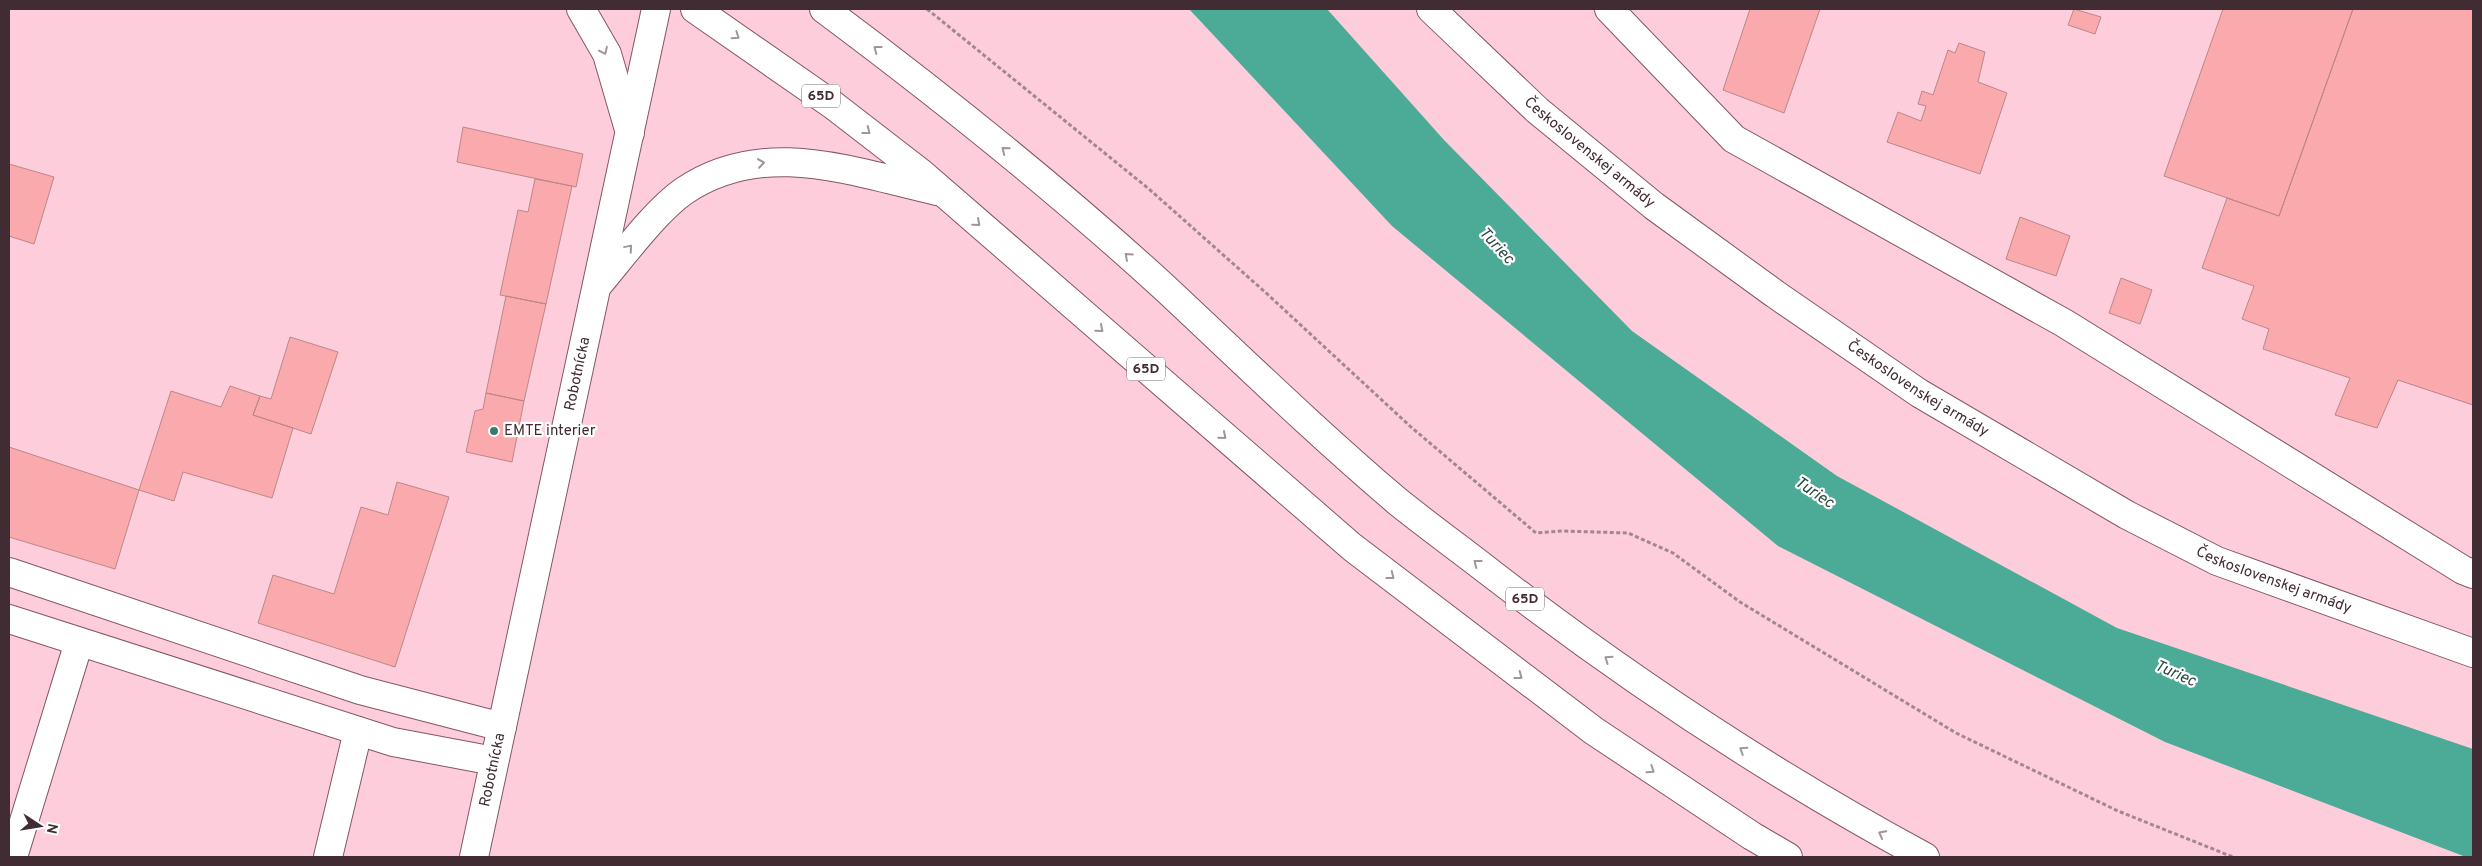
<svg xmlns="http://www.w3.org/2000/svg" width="2482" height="866" viewBox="0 0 2482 866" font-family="Overpass,sans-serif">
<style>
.built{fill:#fecddc}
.water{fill:#4bab97}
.building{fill:#faaaac;stroke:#bb8788}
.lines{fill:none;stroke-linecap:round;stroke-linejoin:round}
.minor-casing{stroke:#845666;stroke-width:30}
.major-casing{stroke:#845666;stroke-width:30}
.path{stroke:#a28790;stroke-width:3;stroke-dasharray:4 2.5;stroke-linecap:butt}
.minor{stroke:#fff;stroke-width:28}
.major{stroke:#fff;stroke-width:28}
.oneway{stroke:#a09699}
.poi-dot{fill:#387b6d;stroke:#fff;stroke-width:2}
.labels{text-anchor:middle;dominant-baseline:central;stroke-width:4.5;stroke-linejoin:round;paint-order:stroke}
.shield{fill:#fff;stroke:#7a6b70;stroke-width:1}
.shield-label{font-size:14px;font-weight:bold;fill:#412c33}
.street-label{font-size:15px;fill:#412c33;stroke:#fff}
.poi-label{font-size:15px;fill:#412c33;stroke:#fff;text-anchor:start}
.water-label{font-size:16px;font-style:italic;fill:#2a4740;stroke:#fff}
</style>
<rect width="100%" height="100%" fill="#fadae4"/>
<path class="built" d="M9 9H2473V857H9Z"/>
<path class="water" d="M1189 9H1327L1444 140 1632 331 1837 476 2117 628 2473 749V857H2466L2165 742 1778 546 1392 226Z"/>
<path class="building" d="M1750 9H1820L1784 113 1723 90Z
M2074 9 2101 17 2095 34 2068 25Z
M2223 9H2353L2279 216 2164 176Z
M2353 9H2473V405L2398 380 2377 428 2335 415 2350 378 2263 349 2269 329 2242 319 2254 286 2202 268 2227 198 2279 216Z
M1959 43 1985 52 1978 82 2007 93 1980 174 1887 142 1898 112 1921 121 1926 106 1918 104 1922 91 1933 95 1948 50 1955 53Z
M463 127 583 154 576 187 457 162Z
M9 164 54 177 34 244 9 236Z
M535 179 572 186 546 304 500 295 518 210 528 212Z
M2020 217 2070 236 2056 276 2006 259Z
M2121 278 2152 290 2140 324 2109 313Z
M506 296 546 304 524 401 486 393Z
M290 337 338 352 311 434 253 415 260 396 271 399Z
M230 386 260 396 253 415 293 428 272 498 183 472 174 501 139 490 171 391 221 407Z
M486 393 524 401 512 462 466 452 475 411 483 409Z
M9 447 139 490 115 569 9 537Z
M397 482 449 497 395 667 258 623 273 575 334 594 361 507 388 515Z"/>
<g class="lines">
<g class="minor-casing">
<g id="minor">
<path id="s1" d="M1431 9 1537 110 1654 206 1775 294 1919 393 2127 515 2217 561 2473 653"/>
<path d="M1609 9 1734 139 2064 323 2463 570 2473 574"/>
<path d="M9 572 360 690 502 727"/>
<path d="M9 619 393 742 494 761"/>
<path d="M13 857 79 642"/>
<path d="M328 857 358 731"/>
<path id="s2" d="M474 857 656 9"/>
</g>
</g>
<g class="major-casing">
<path id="major" d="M581 9 607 54 630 133
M695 9 833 105 921 173 1352 547 1594 731 1752 836 1788 857
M824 9C942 97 1057 189 1165 288 1242 360 1317 433 1397 501 1428 526 1460 549 1492 574 1628 679 1773 775 1925 857
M597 286C621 258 655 211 684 191 764 137 852 172 937 191"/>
</g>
<path class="path" d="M927 9 1149 189 1265 292 1411 427 1536 533 1562 531 1628 533 1673 553 1740 602 1956 733 2118 811 2233 857"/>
<use href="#minor" class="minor"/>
<use href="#major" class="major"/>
</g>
<defs><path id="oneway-chevron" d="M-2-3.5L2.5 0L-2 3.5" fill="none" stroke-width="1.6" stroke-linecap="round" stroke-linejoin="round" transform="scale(1.25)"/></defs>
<g class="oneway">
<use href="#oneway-chevron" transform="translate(736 36) rotate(34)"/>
<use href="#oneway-chevron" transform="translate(877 49) rotate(-143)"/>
<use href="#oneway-chevron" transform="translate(604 51) rotate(65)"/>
<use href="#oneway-chevron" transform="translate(867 131) rotate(38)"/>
<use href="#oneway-chevron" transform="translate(1005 150) rotate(-141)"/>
<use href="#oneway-chevron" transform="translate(761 163) rotate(-8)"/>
<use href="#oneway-chevron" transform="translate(977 223) rotate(41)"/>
<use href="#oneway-chevron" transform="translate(629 248) rotate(-50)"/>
<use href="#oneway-chevron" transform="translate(1128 256) rotate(-138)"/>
<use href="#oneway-chevron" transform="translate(1100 329) rotate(41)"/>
<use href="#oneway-chevron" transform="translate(1223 436) rotate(41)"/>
<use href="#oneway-chevron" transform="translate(1477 563) rotate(-142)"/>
<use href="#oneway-chevron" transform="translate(1391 576) rotate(38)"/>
<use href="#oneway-chevron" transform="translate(1608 659) rotate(-145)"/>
<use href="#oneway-chevron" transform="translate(1519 676) rotate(37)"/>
<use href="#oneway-chevron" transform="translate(1743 750) rotate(-147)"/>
<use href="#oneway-chevron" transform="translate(1651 770) rotate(34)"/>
<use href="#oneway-chevron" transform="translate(1882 834) rotate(-152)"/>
</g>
<circle class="poi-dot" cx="494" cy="431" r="5"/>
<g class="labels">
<g class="shield">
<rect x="802" y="84.5" width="38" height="23" rx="4"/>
<rect x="1127" y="357.5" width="38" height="23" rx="4"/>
<rect x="1506" y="587.5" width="38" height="23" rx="4"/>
</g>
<g class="shield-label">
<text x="821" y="96">65D</text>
<text x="1146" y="369">65D</text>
<text x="1525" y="599">65D</text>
</g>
<g class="street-label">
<text stroke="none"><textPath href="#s1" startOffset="214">Československej armády</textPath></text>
<text stroke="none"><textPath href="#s2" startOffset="494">Robotnícka</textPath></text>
<text stroke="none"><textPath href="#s1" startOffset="619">Československej armády</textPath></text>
<text stroke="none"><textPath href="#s1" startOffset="1024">Československej armády</textPath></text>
<text stroke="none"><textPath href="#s2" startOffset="89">Robotnícka</textPath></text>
</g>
<g class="poi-label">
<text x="504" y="431">EMTE interier</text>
</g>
<g class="water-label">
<text transform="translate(1496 246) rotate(47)">Turiec</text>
<text transform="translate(1814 493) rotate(34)">Turiec</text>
<text transform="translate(2175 674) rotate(24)">Turiec</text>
</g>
</g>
<rect width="2482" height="866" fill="none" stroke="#412c33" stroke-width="20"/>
<g transform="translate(40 826) rotate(102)" stroke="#ffffff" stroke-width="4" paint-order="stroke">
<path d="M0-4L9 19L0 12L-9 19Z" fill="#412c33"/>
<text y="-8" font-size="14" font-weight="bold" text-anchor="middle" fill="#412c33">N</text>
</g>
</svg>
